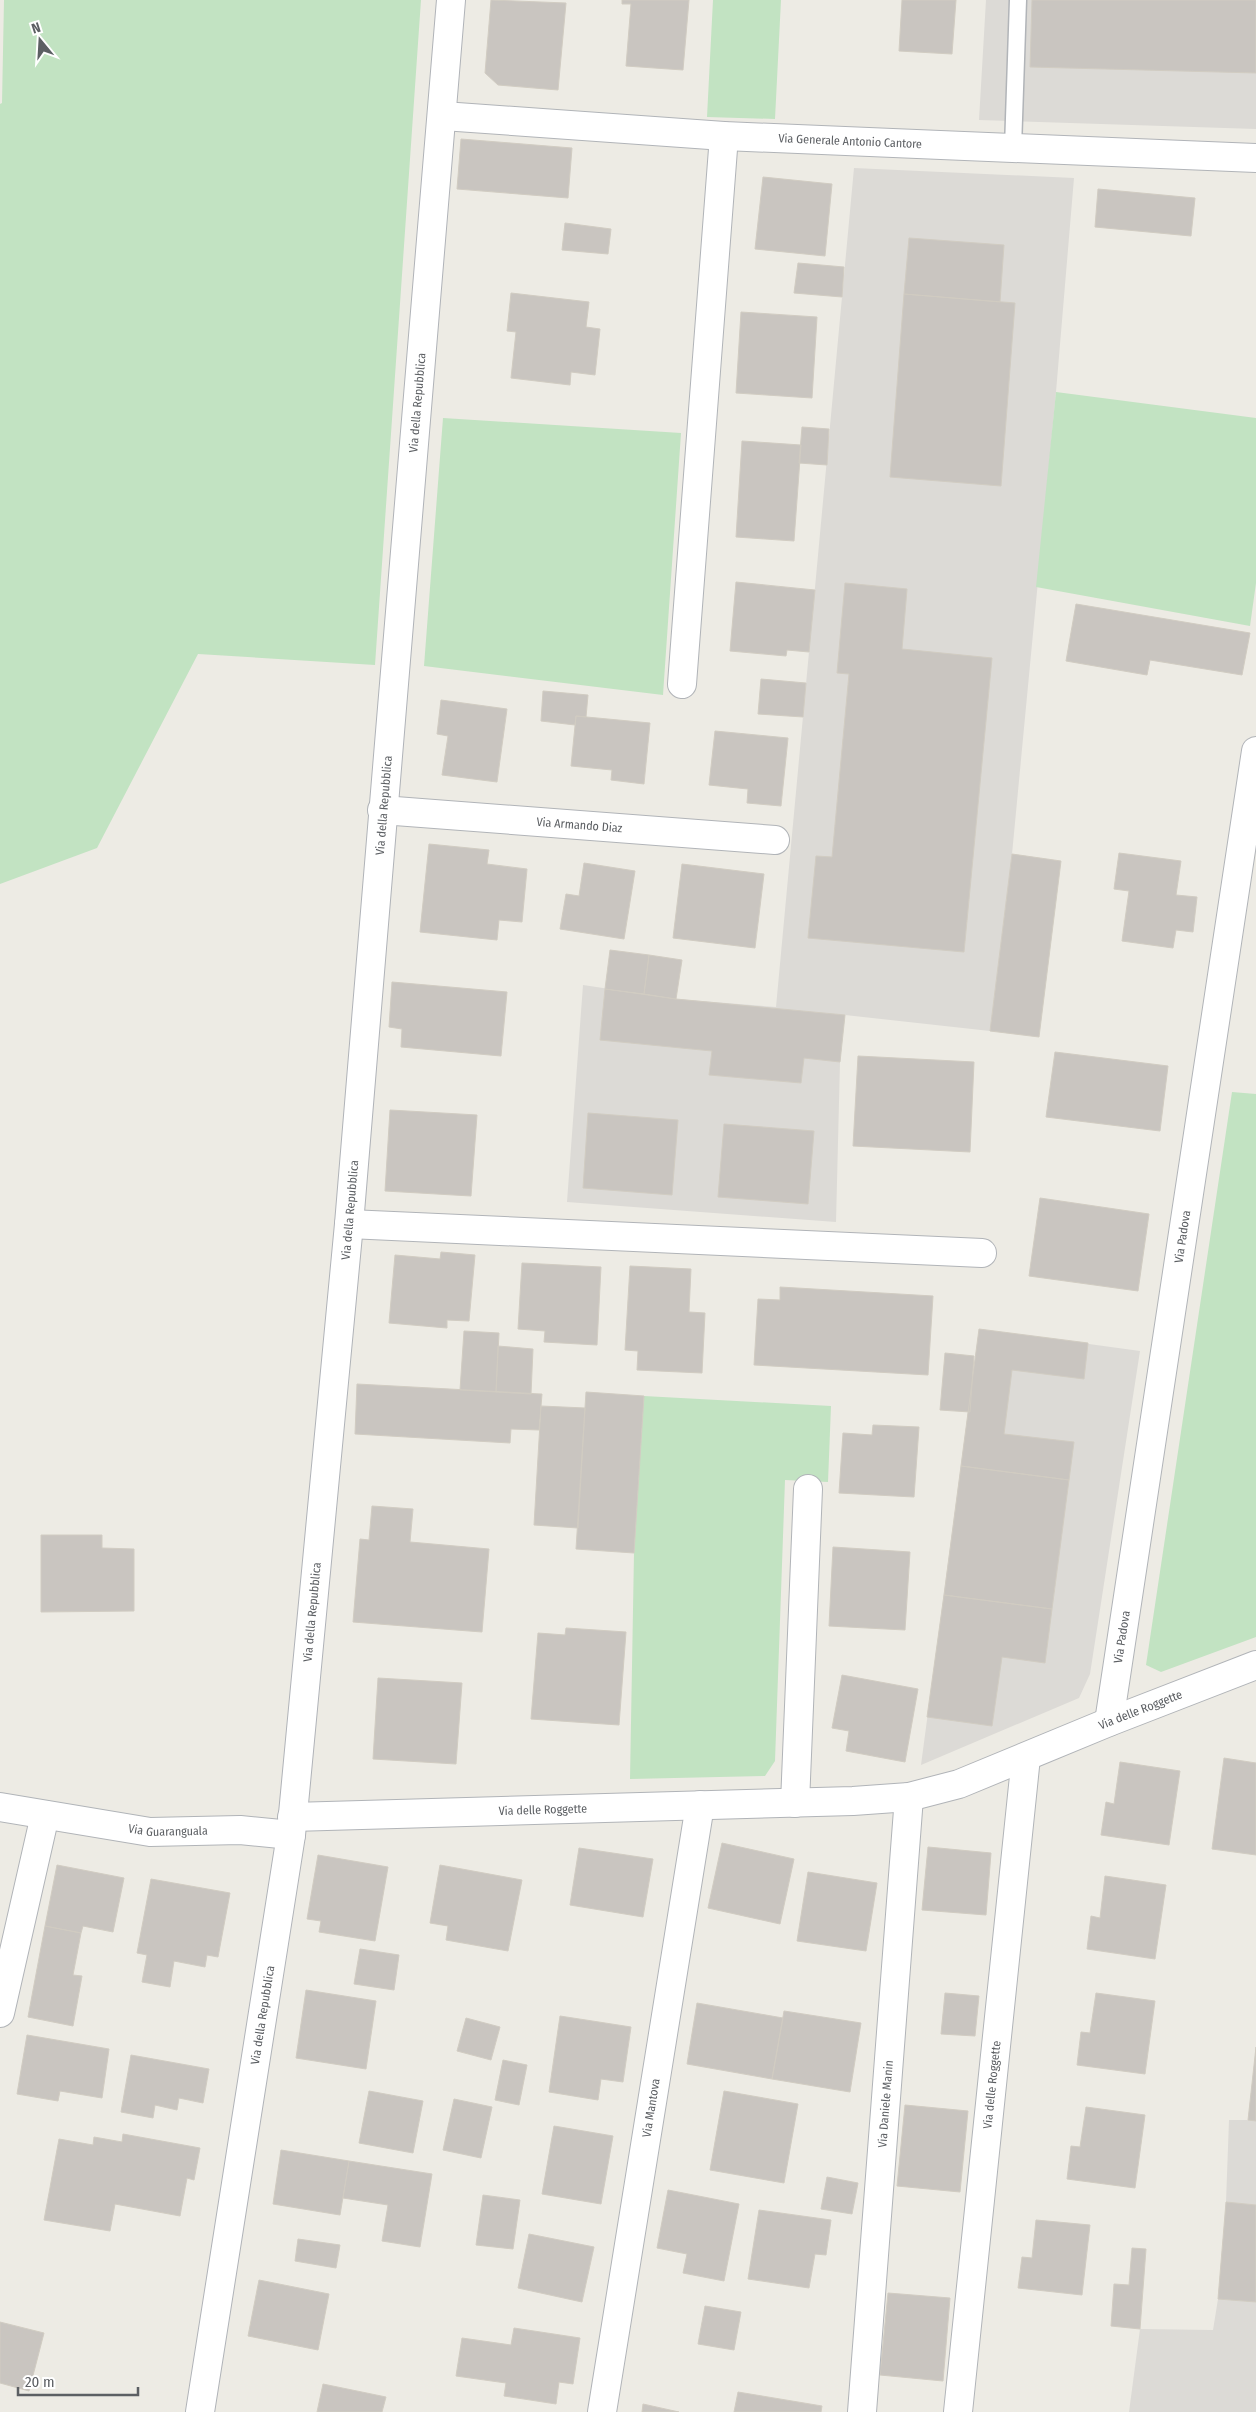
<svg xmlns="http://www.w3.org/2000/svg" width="1256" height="2412" viewBox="0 0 1256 2412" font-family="'Fira Sans Condensed',sans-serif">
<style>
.industrial{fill:#dcdad6}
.green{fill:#c2e3c2}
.building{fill:#c9c5c0;stroke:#d1ccc2}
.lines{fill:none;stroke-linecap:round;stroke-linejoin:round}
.lane-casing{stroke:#b1b4b8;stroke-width:19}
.street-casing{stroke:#b1b4b8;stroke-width:30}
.secondary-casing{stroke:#b0b3b8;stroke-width:30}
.lane{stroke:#fff;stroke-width:16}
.street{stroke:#fff;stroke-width:28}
.secondary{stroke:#fff;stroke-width:28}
.labels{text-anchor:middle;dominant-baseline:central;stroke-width:4.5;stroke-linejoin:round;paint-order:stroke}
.street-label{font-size:12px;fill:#5c5f63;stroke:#fff}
</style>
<rect width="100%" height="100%" fill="#edebe4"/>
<path class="industrial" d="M986 0H1256V129L979 120Z
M854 168 1074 178 1056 392 1012 854 990 1031 845 1015 840 1062 836 1222 567 1202 583 985 676 999 776 1007Z
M979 1329 1140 1351 1090 1674 1079 1698 921 1765Z
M1256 2047V2412H1129L1140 2329 1213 2330 1218 2299 1226 2202 1229 2120H1248Z"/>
<path class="green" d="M4 0H421L375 665 198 654 97 848 0 884V104L2 103Z
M713 0H781L775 119 707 117Z
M1056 392 1256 418V583L1250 626 1036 587Z
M443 418 681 433 663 695 424 666Z
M1232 1092 1256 1094V1637L1161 1672 1146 1665Z
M644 1396 831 1406 828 1482 785 1480 775 1761 765 1776 630 1779 634 1553Z"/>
<path class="building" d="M491 0 566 3 558 90 498 85 485 73Z
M622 0H689L683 70 626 66 631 4H622Z
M902 0H956L952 54 899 51Z
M1032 0H1256V73L1030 67Z
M461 139 572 148 568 198 457 189Z
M763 177 832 184 825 256 755 249Z
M1098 189 1195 198 1191 236 1095 227Z
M565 223 611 229 608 254 562 250Z
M909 238 1004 245 1000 302 904 294Z
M798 263 844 267 842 297 794 293Z
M511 293 589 302 586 327 600 329 595 375 571 372 570 385 511 378 516 332 507 331Z
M904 294 1015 303 1001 486 890 477Z
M741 312 817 317 812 398 736 393Z
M802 427 829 429 827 465 799 463Z
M742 441 801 445 794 541 736 537Z
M736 582 815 590 809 652 787 650 786 656 730 651Z
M845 583 907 589 902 649 992 658 964 952 808 938 816 856 832 857 849 674 837 673Z
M1076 604 1250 633 1242 675 1150 660 1147 675 1066 661Z
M761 679 806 683 803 717 758 714Z
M543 691 588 695 586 717 576 716 575 725 541 721Z
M441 700 507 709 497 782 442 775 448 736 437 734Z
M576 716 650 723 644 784 611 780 612 770 571 766Z
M715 731 788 738 781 806 747 803 748 789 709 785Z
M429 844 489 850 487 864 527 869 522 922 499 920 497 940 420 932Z
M1119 853 1181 861 1176 895 1197 897 1193 932 1176 930 1173 948 1122 941 1129 891 1114 889Z
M1012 854 1061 861 1039 1037 990 1031Z
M584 863 635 871 624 939 560 929 566 894 579 896Z
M682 864 764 874 755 948 673 938Z
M610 950 649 955 644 994 605 989Z
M649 955 682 960 676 999 644 994Z
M392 982 507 992 501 1056 401 1047 402 1029 389 1027Z
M605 989 676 999 845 1015 840 1062 804 1058 801 1083 709 1075 712 1051 600 1040Z
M1055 1052 1168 1066 1160 1131 1046 1117Z
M858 1056 974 1062 970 1152 853 1146Z
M390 1110 477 1115 471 1196 385 1191Z
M588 1113 678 1120 672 1195 583 1188Z
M724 1124 814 1131 808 1204 718 1197Z
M1040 1198 1149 1214 1138 1291 1029 1276Z
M441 1252 475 1255 469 1321 447 1320V1328L389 1323 395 1255 440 1259Z
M522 1263 601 1267 597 1345 544 1342 545 1331 518 1329Z
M630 1266 691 1269 689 1312 705 1313 702 1373 637 1370 638 1351 625 1350Z
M780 1287 933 1296 928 1375 754 1365 758 1299 780 1300Z
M979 1329 1088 1343 1084 1379 1012 1370 1004 1434 1074 1442 1069 1480 961 1466Z
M464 1331 499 1333 496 1392 460 1390Z
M498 1346 533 1349 531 1394 496 1392Z
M945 1353 974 1356 970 1412 940 1410Z
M357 1384 542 1394 539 1430 511 1429 510 1443 355 1434Z
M586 1392 644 1396 634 1553 576 1549Z
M541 1406 585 1408 578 1528 534 1525Z
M873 1425 919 1427 914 1497 839 1493 843 1433 872 1435Z
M961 1466 1069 1480 1052 1609 944 1595Z
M372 1506 413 1509 410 1542 489 1549 482 1632 353 1622 360 1539 369 1540Z
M41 1535H102V1548L134 1549V1611L41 1612Z
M833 1547 910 1552 905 1630 829 1626Z
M944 1595 1052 1609 1045 1663 1002 1657 992 1726 927 1717Z
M566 1628 626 1632 619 1725 531 1719 538 1633 565 1635Z
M842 1675 918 1689 905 1762 846 1751 849 1731 832 1728Z
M378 1678 462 1683 456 1764 373 1759Z
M1224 1758 1256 1763V1855L1212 1849Z
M1120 1762 1180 1771 1169 1845 1101 1835 1106 1802 1114 1804Z
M722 1843 794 1859 780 1924 708 1908Z
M928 1847 991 1853 986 1915 922 1910Z
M579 1848 653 1859 643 1917 570 1905Z
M318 1855 388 1867 375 1941 319 1932 321 1921 307 1919Z
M57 1865 124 1878 113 1932 83 1926 81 1933 45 1926Z
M440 1865 522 1880 508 1951 446 1940 448 1926 430 1923Z
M808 1872 877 1883 866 1951 797 1941Z
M1105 1876 1166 1885 1155 1959 1087 1949 1091 1916 1100 1918Z
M151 1879 230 1893 218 1957 207 1955 205 1967 174 1961 170 1987 142 1982 147 1955 137 1953Z
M45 1926 81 1933 73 1975 82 1976 73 2026 28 2017Z
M360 1949 399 1955 394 1990 354 1984Z
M306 1990 376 2001 366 2069 296 2058Z
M945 1993 979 1996 975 2036 941 2034Z
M1096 1993 1155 2001 1145 2074 1077 2065 1081 2032 1090 2033Z
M697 2003 783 2018 772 2079 687 2064Z
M784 2011 861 2023 850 2092 772 2079Z
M560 2016 631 2027 623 2082 601 2079 598 2100 549 2092Z
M466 2018 500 2027 491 2060 457 2051Z
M27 2035 109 2049 102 2098 60 2091 58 2101 17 2094Z
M1256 2047V2121L1248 2120Z
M131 2055 209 2069 203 2103 179 2098 177 2110 155 2105 153 2118 121 2112Z
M503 2060 527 2065 519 2105 495 2100Z
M369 2091 423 2101 413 2153 359 2143Z
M724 2091 798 2104 784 2183 710 2170Z
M454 2099 492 2107 481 2158 443 2150Z
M905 2105 968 2111 960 2192 897 2186Z
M1086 2107 1145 2115 1135 2188 1067 2179 1071 2146 1080 2147Z
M554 2126 613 2136 601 2204 542 2194Z
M123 2134 200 2148 194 2180 187 2178 180 2216 115 2204 110 2231 44 2220 59 2139 93 2145 94 2137 122 2142Z
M281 2150 349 2161 340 2215 273 2204Z
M349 2161 432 2174 420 2247 382 2241 388 2205 343 2198Z
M827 2177 858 2183 852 2214 821 2209Z
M668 2190 739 2204 724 2281 683 2273 687 2254 657 2248Z
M483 2195 520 2200 513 2249 476 2245Z
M1226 2202 1256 2205V2302L1218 2299Z
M759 2210 831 2220 826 2255 815 2254 809 2288 748 2279Z
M1036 2220 1090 2225 1082 2295 1018 2288 1022 2257 1032 2258Z
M529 2234 594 2247 582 2302 518 2288Z
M298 2239 340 2245 336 2268 295 2261Z
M1132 2248 1146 2249 1140 2329 1111 2326 1114 2284 1129 2285Z
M259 2280 329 2294 318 2350 248 2336Z
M888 2293 950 2298 943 2381 880 2375Z
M705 2306 741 2312 734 2350 698 2344Z
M0 2322 44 2333 29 2391 0 2383Z
M514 2328 580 2338 573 2384 559 2382 556 2404 504 2396 506 2383 456 2376 462 2338 511 2345Z
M323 2384 386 2397 382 2412H317Z
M738 2392 822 2406 821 2412H734Z
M643 2404 679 2412H642Z"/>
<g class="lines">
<g class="lane-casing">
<path id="lane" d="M1013 148 1018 0"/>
</g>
<g class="street-casing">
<g id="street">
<path id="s1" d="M443 116 724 136 1256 158"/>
<path d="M682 684 724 136"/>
<path id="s2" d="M382 810 775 840"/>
<path d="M349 1224 982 1253"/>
<path id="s3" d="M1109 1722 1256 751"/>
<path d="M795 1803 808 1489"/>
<path id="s4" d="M0 1807 150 1832 240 1830 291 1835"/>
<path id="s5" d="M292 1817 853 1801 909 1797 959 1784 1109 1722 1256 1665"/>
<path d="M0 2013 45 1815"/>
<path id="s6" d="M602 2412 700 1805"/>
<path id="s7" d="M862 2412 909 1797"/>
<path id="s8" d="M958 2412 1026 1757"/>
</g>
</g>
<g class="secondary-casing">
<g id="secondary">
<path id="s9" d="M200 2412 291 1835 349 1224 451 0"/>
</g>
</g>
<use href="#lane" class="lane"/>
<use href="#street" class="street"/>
<use href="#secondary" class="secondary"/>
</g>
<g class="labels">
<g class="street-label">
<text stroke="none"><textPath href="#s1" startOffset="408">Via Generale Antonio Cantore</textPath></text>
<text stroke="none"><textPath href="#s9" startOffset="2022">Via della Repubblica</textPath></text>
<text stroke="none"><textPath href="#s9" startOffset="1618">Via della Repubblica</textPath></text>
<text stroke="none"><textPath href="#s2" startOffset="198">Via Armando Diaz</textPath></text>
<text stroke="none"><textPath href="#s9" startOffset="1212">Via della Repubblica</textPath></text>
<text stroke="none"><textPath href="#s3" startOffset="491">Via Padova</textPath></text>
<text stroke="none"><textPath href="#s9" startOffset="808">Via della Repubblica</textPath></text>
<text stroke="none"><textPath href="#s3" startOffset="86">Via Padova</textPath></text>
<text stroke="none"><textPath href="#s5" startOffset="865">Via delle Roggette</textPath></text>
<text stroke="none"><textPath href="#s5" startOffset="251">Via delle Roggette</textPath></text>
<text stroke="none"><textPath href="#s4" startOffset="170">Via Guaranguala</textPath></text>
<text stroke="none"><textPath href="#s9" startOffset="402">Via della Repubblica</textPath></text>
<text stroke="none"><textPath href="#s8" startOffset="329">Via delle Roggette</textPath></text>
<text stroke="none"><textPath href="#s7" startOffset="309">Via Daniele Manin</textPath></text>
<text stroke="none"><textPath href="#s6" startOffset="308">Via Mantova</textPath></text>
</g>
</g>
<g transform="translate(40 40) rotate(342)" stroke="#ffffff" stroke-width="4" paint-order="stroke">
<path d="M0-4L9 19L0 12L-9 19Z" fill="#5c5f63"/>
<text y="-8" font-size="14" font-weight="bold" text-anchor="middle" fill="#5c5f63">N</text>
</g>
<path d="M18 2387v8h120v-8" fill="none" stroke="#5c5f63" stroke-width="2.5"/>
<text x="25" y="2387" font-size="15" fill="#5c5f63" stroke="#ffffff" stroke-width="4" paint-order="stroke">20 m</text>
</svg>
